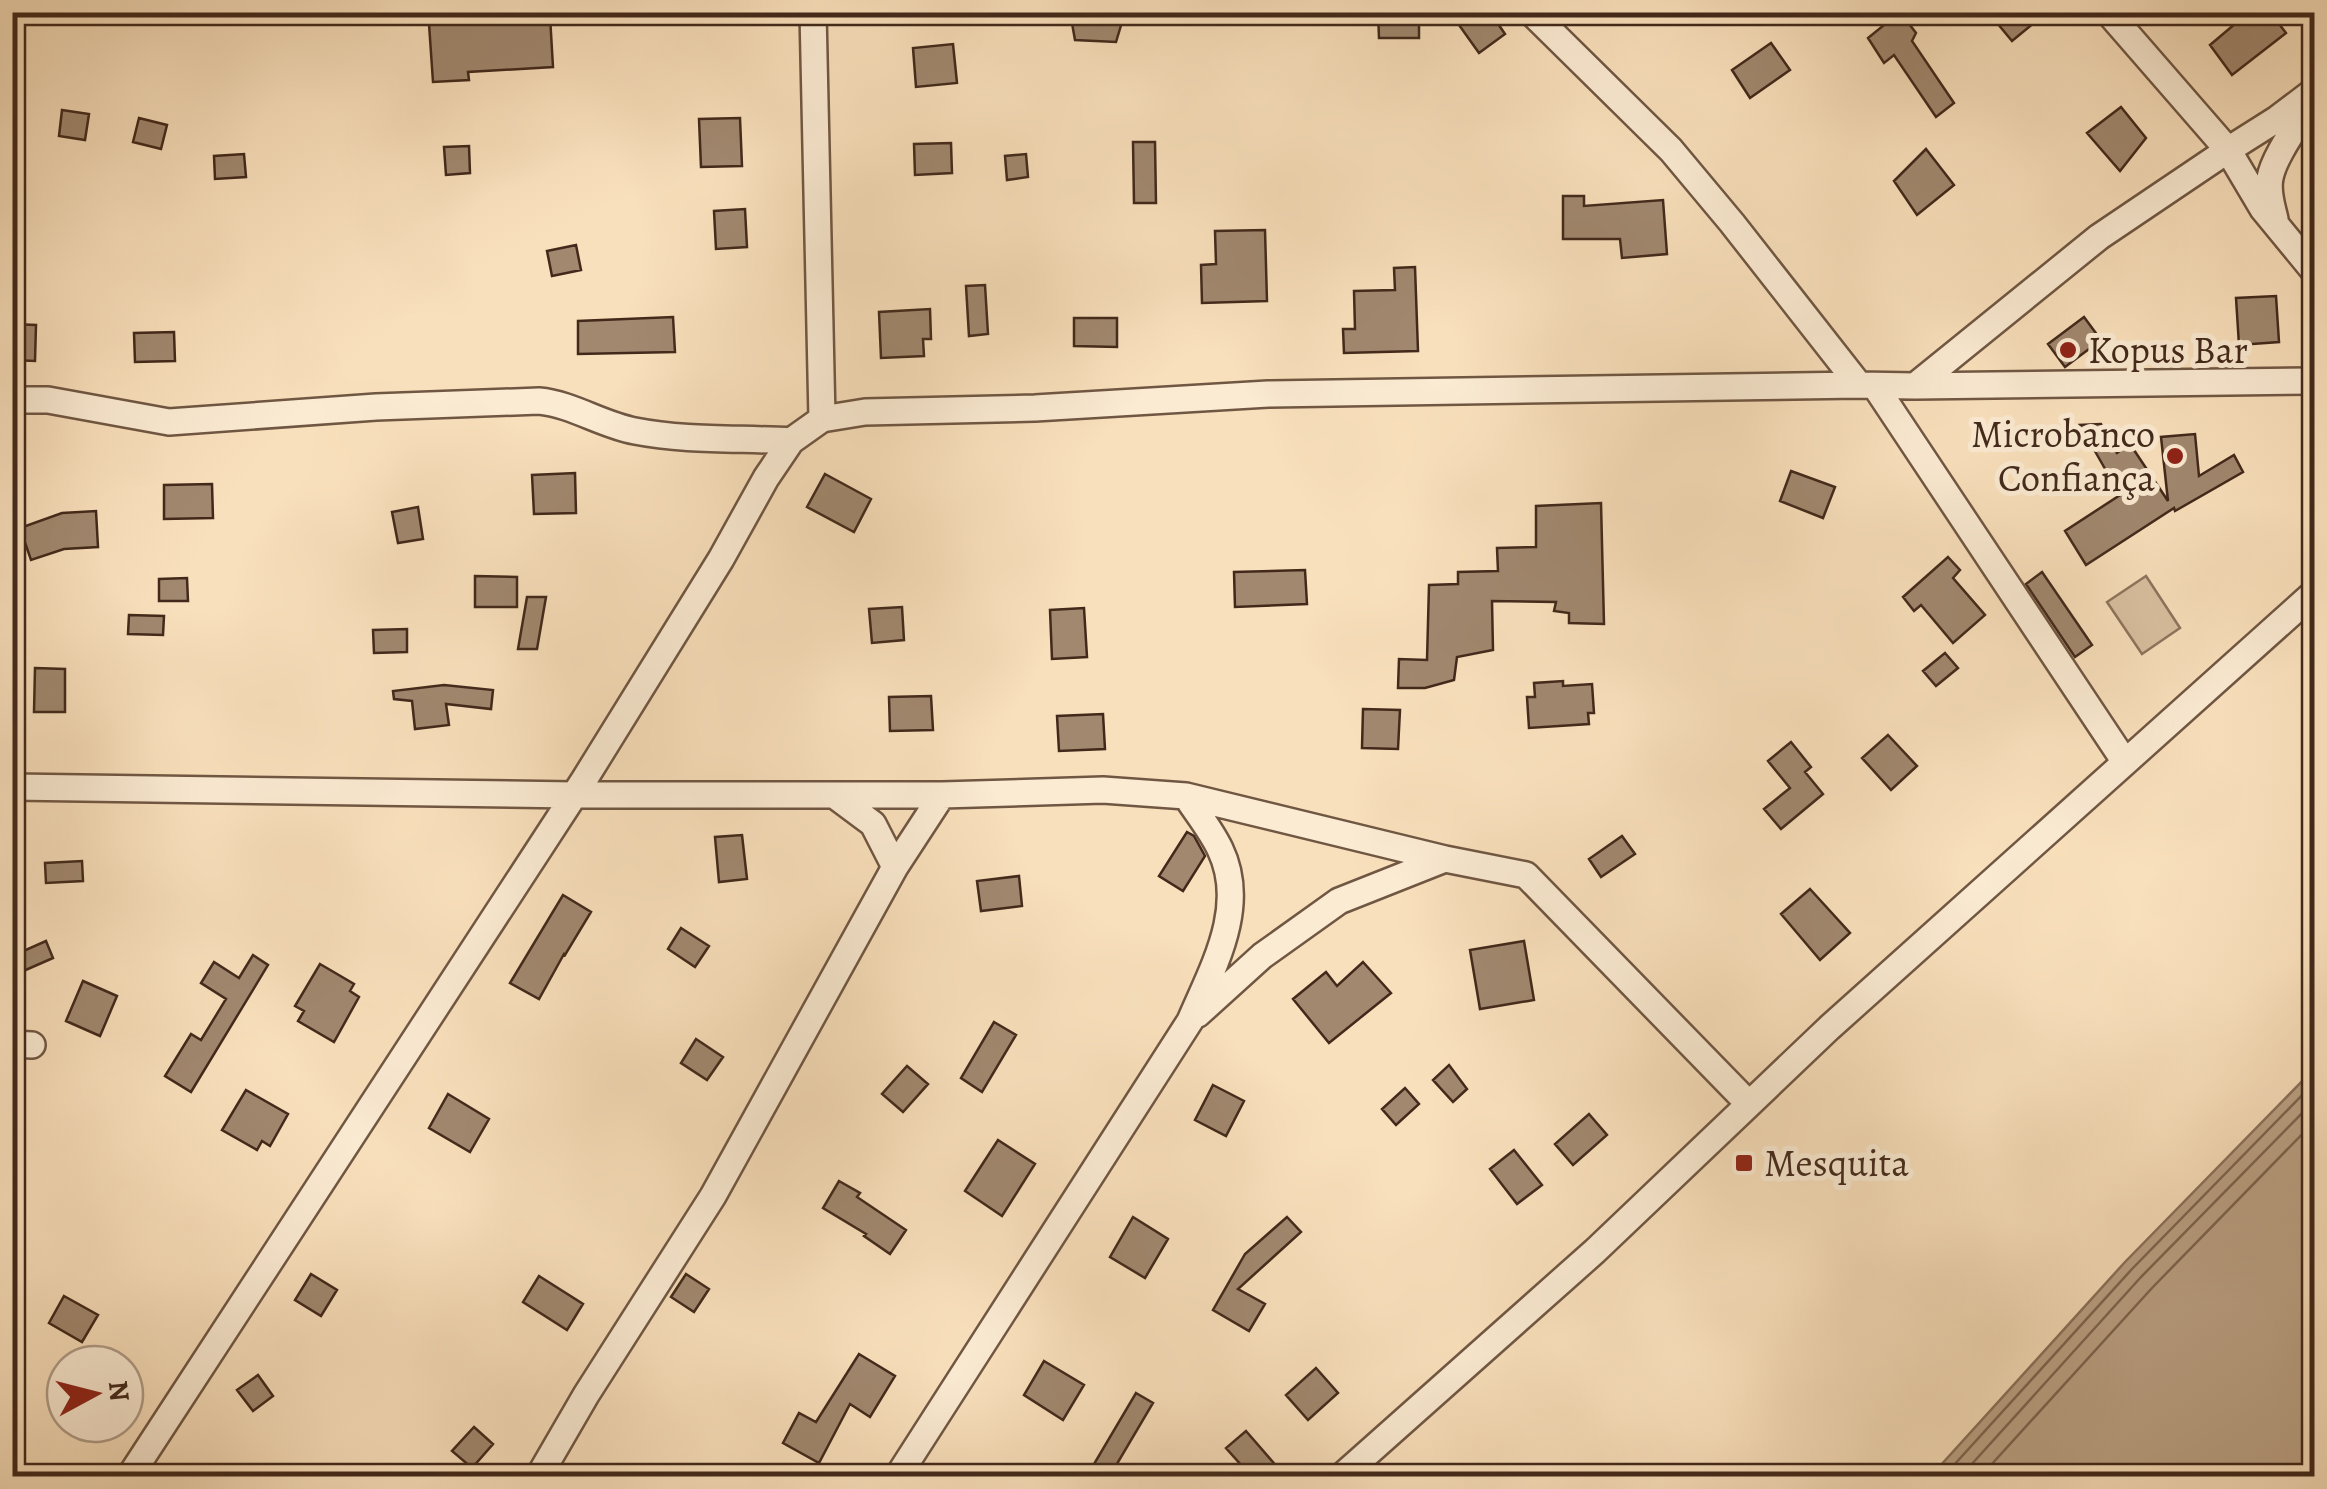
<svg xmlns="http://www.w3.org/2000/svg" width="2327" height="1489" viewBox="0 0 2327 1489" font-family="Alegreya,serif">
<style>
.green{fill:#dac1a1;stroke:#8e755e;stroke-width:2.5}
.water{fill:#bba285;stroke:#8b725b;stroke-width:2.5}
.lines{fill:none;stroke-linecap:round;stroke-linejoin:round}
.shore{stroke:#7e6650;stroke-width:2.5}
.building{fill:#a1886f;stroke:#42291b;stroke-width:2.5}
.minor-casing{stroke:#705743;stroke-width:30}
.minor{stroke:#fbebd3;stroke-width:25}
.poi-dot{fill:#8f2418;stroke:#fbebd3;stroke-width:4}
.labels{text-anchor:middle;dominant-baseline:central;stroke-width:10;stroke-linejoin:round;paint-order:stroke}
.poi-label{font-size:38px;fill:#42291b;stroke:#fbebd3;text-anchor:start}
</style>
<rect width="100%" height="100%" fill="#f9e0bc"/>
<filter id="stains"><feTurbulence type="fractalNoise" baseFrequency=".002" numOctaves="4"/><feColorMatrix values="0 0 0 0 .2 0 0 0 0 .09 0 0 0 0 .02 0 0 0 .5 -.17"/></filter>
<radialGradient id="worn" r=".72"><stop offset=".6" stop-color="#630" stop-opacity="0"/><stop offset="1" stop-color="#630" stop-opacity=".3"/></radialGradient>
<path class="green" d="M2146 576 2180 628 2142 654 2107 602Z"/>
<path class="water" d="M2314 1069V1476H1931L2125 1262Z"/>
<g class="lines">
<path class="shore" d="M1944 1476 2132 1269 2314 1083
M1961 1476 2141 1277 2314 1101
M1981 1476 2152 1288 2314 1122"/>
</g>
<path class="building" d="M1070 12H1125L1116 42 1075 40Z
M1378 12H1419V38H1379Z
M1475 12H1490L1505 34 1479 53 1459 25Z
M1900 12 1916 33 1912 41 1954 103 1936 117 1894 55 1884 63 1868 38Z
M1988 12H2047L2012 41Z
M2249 12H2270L2286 33 2232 75 2210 45Z
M550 16 553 67 468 72 469 80 433 82 429 24Z
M1771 43 1790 70 1750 98 1732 70Z
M953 44 957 83 916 87 913 48Z
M2121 107 2146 138 2120 171 2087 133Z
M62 110 89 114 85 140 59 136Z
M139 118 167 125 161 149 133 142Z
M740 118 742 166 701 167 699 119Z
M1133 142H1155L1156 203H1134Z
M951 143 952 173 915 175 914 144Z
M469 146 470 173 446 175 444 147Z
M1926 149 1954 185 1917 215 1894 181Z
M244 154 246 177 215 179 214 156Z
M1026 154 1028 177 1007 180 1005 156Z
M1563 196H1584V206L1663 200 1667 254 1622 258 1620 239H1563Z
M745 209 747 247 716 249 714 211Z
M1265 230 1267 301 1202 303 1201 265 1216 264 1215 231Z
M576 245 581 270 552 276 547 251Z
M1415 267 1418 351 1344 353 1343 329H1355L1354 291 1395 290 1394 268Z
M985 285 988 334 969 336 966 286Z
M2276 296 2279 342 2239 345 2236 298Z
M930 309 931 339H923L924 356 881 358 879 312Z
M673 317 675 352 578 354V321Z
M2084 317 2101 340 2065 367 2048 344Z
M1074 318H1117V347L1074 346Z
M12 324 36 325 35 361 12 360Z
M174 332 175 361 135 362 134 333Z
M2101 424 2117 453 2130 444 2168 501 2161 437 2195 434 2199 476 2234 455 2243 472 2175 511 2174 508 2086 565 2065 531 2120 495 2080 425Z
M1791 471 1835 487 1823 518 1780 501Z
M575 473 576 513 534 514 532 475Z
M825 474 871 499 854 532 807 507Z
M212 484 213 518 164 519V485Z
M1601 503 1604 624 1569 623V613L1554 611 1556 602 1492 601 1493 650 1457 657 1454 680 1425 688H1398L1399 659 1427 660 1429 585 1458 584V572L1498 571 1497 548 1536 547V506Z
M418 507 423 539 398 543 392 512Z
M96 511 98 547 64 549 31 560 20 528 62 513Z
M1948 557 1960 570 1953 578 1985 615 1953 643 1921 605 1914 611 1903 597Z
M1305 570 1307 604 1235 607 1234 572Z
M2042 572 2092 645 2075 657 2026 584Z
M475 576 517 577V607H475Z
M187 578 188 601H159V579Z
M527 597H546L537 649H518Z
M902 607 904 640 872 643 869 609Z
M1084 608 1087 657 1052 659 1050 610Z
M129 615 164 616 163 635 128 634Z
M407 629V652L374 653 373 630Z
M1945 653 1958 668 1936 686 1923 671Z
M35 668 65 669V712H34Z
M1563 681V686L1592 684 1594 713H1588L1589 724 1529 728 1527 697H1535L1534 683Z
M444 685 493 690 491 709 446 704 449 725 415 729 412 701 394 699 393 691Z
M931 696 933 730 890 731 889 697Z
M1363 709 1400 710 1398 749 1362 748Z
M1103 714 1105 749 1059 751 1057 716Z
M1888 735 1917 766 1891 790 1862 758Z
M1791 742 1811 767 1805 772 1823 794 1781 829 1764 809 1790 788 1768 761Z
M1187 832 1194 836 1205 856 1183 891 1159 876Z
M742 835 747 879 719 882 715 837Z
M1622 836 1635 854 1601 877 1589 859Z
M82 861 83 881 46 883 45 863Z
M1019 876 1022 906 981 911 977 881Z
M1810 889 1850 933 1820 960 1781 914Z
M563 895 591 912 565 955 564 954 539 999 510 983Z
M681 928 709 946 695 967 668 949Z
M46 941 53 958 12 976V956Z
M1524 941 1534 1000 1480 1009 1470 950Z
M253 955 268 965 191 1092 165 1076 191 1034 201 1040 226 999 201 983 214 962 239 978Z
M1363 962 1391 993 1329 1043 1293 999 1326 972 1337 986Z
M320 964 354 984 350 991 359 997 334 1042 298 1021 304 1011 295 1006Z
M83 981 117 996 100 1036 66 1021Z
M994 1022 1016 1035 982 1092 961 1078Z
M696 1039 723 1057 707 1080 681 1063Z
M1449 1065 1467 1089 1453 1102 1433 1080Z
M907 1066 928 1084 903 1112 882 1094Z
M1213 1085 1244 1101 1226 1136 1195 1120Z
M1405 1088 1419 1104 1396 1125 1382 1109Z
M246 1090 288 1114 270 1146 262 1141 257 1150 222 1130Z
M448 1094 489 1119 470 1152 429 1128Z
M1589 1114 1607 1135 1573 1165 1555 1144Z
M998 1140 1035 1164 1002 1216 965 1191Z
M1514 1150 1542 1185 1517 1204 1490 1169Z
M839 1181 860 1193 857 1197 906 1230 890 1254 864 1236 866 1234 823 1208Z
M1133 1217 1168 1239 1145 1278 1110 1257Z
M1287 1217 1301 1232 1238 1289 1265 1304 1249 1331 1213 1310 1245 1254Z
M311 1274 337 1290 321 1316 295 1300Z
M686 1274 709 1289 694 1312 671 1297Z
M539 1276 583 1304 567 1330 523 1302Z
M64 1296 98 1315 82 1342 49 1323Z
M859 1354 895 1376 870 1417 850 1404 819 1463 783 1443 799 1413 816 1422Z
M1044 1361 1084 1385 1063 1420 1024 1395Z
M1316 1368 1338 1393 1308 1420 1286 1395Z
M258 1375 273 1396 253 1411 237 1390Z
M1136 1393 1153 1403 1111 1474 1094 1464Z
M474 1427 493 1444 472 1468 452 1451Z
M1246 1431 1285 1476H1251L1226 1448Z"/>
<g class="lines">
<g class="minor-casing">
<path id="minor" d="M813 12 822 419
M1531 12 1671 150 1732 223 1859 385
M2314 91 2277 119 2228 150 2263 209 2314 271
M2275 219C2272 206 2267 192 2270 178 2274 155 2302 119 2314 97
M1875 386 2125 762
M1915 386 2099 237 2228 150 2108 12
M12 400H48L169 422 376 407 539 401C572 404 602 425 635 431 686 441 740 438 791 441
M12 787 574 795H942L1103 790 1186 796 1445 859 1526 875 1749 1104
M834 795 873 824 895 867
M1198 1014 1262 956 1339 901 1445 859
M12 1044 32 1045
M130 1476 584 780 721 559 766 478 791 441 822 419 865 412 1035 408 1268 394 1859 385 1915 386 2314 381
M539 1476 586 1395 713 1196 895 867 942 795
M898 1476 1190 1021C1213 967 1248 907 1220 849 1211 830 1197 813 1186 796
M1342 1476 1595 1251 1829 1028 2314 593"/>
</g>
<use href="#minor" class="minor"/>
</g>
<g class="poi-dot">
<circle cx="2068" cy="350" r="10"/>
<circle cx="2175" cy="456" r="10"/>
<rect x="1734" y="1153" width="20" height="20" rx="5"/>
</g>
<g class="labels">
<g class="poi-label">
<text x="2088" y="350">Kopus Bar</text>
<text x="2155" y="434" text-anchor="end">Microbanco<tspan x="2155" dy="44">Confiança</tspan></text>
<text x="1764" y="1163">Mesquita</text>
</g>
</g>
<rect width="2327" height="1489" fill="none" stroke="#f9e0bc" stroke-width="50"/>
<rect x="15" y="15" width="2297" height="1459" fill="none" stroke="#42291b" stroke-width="5"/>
<rect x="25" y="25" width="2277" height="1439" fill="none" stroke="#42291b" stroke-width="2.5"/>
<g transform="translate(95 1394) rotate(83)"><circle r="48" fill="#fbebd3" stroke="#b19d89" stroke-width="2.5"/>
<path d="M0-8L18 38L0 25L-18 38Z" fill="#8f2418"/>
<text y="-15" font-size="28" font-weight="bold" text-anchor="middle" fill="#42291b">N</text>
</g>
<rect width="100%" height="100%" filter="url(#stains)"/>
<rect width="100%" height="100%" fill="url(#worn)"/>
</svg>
